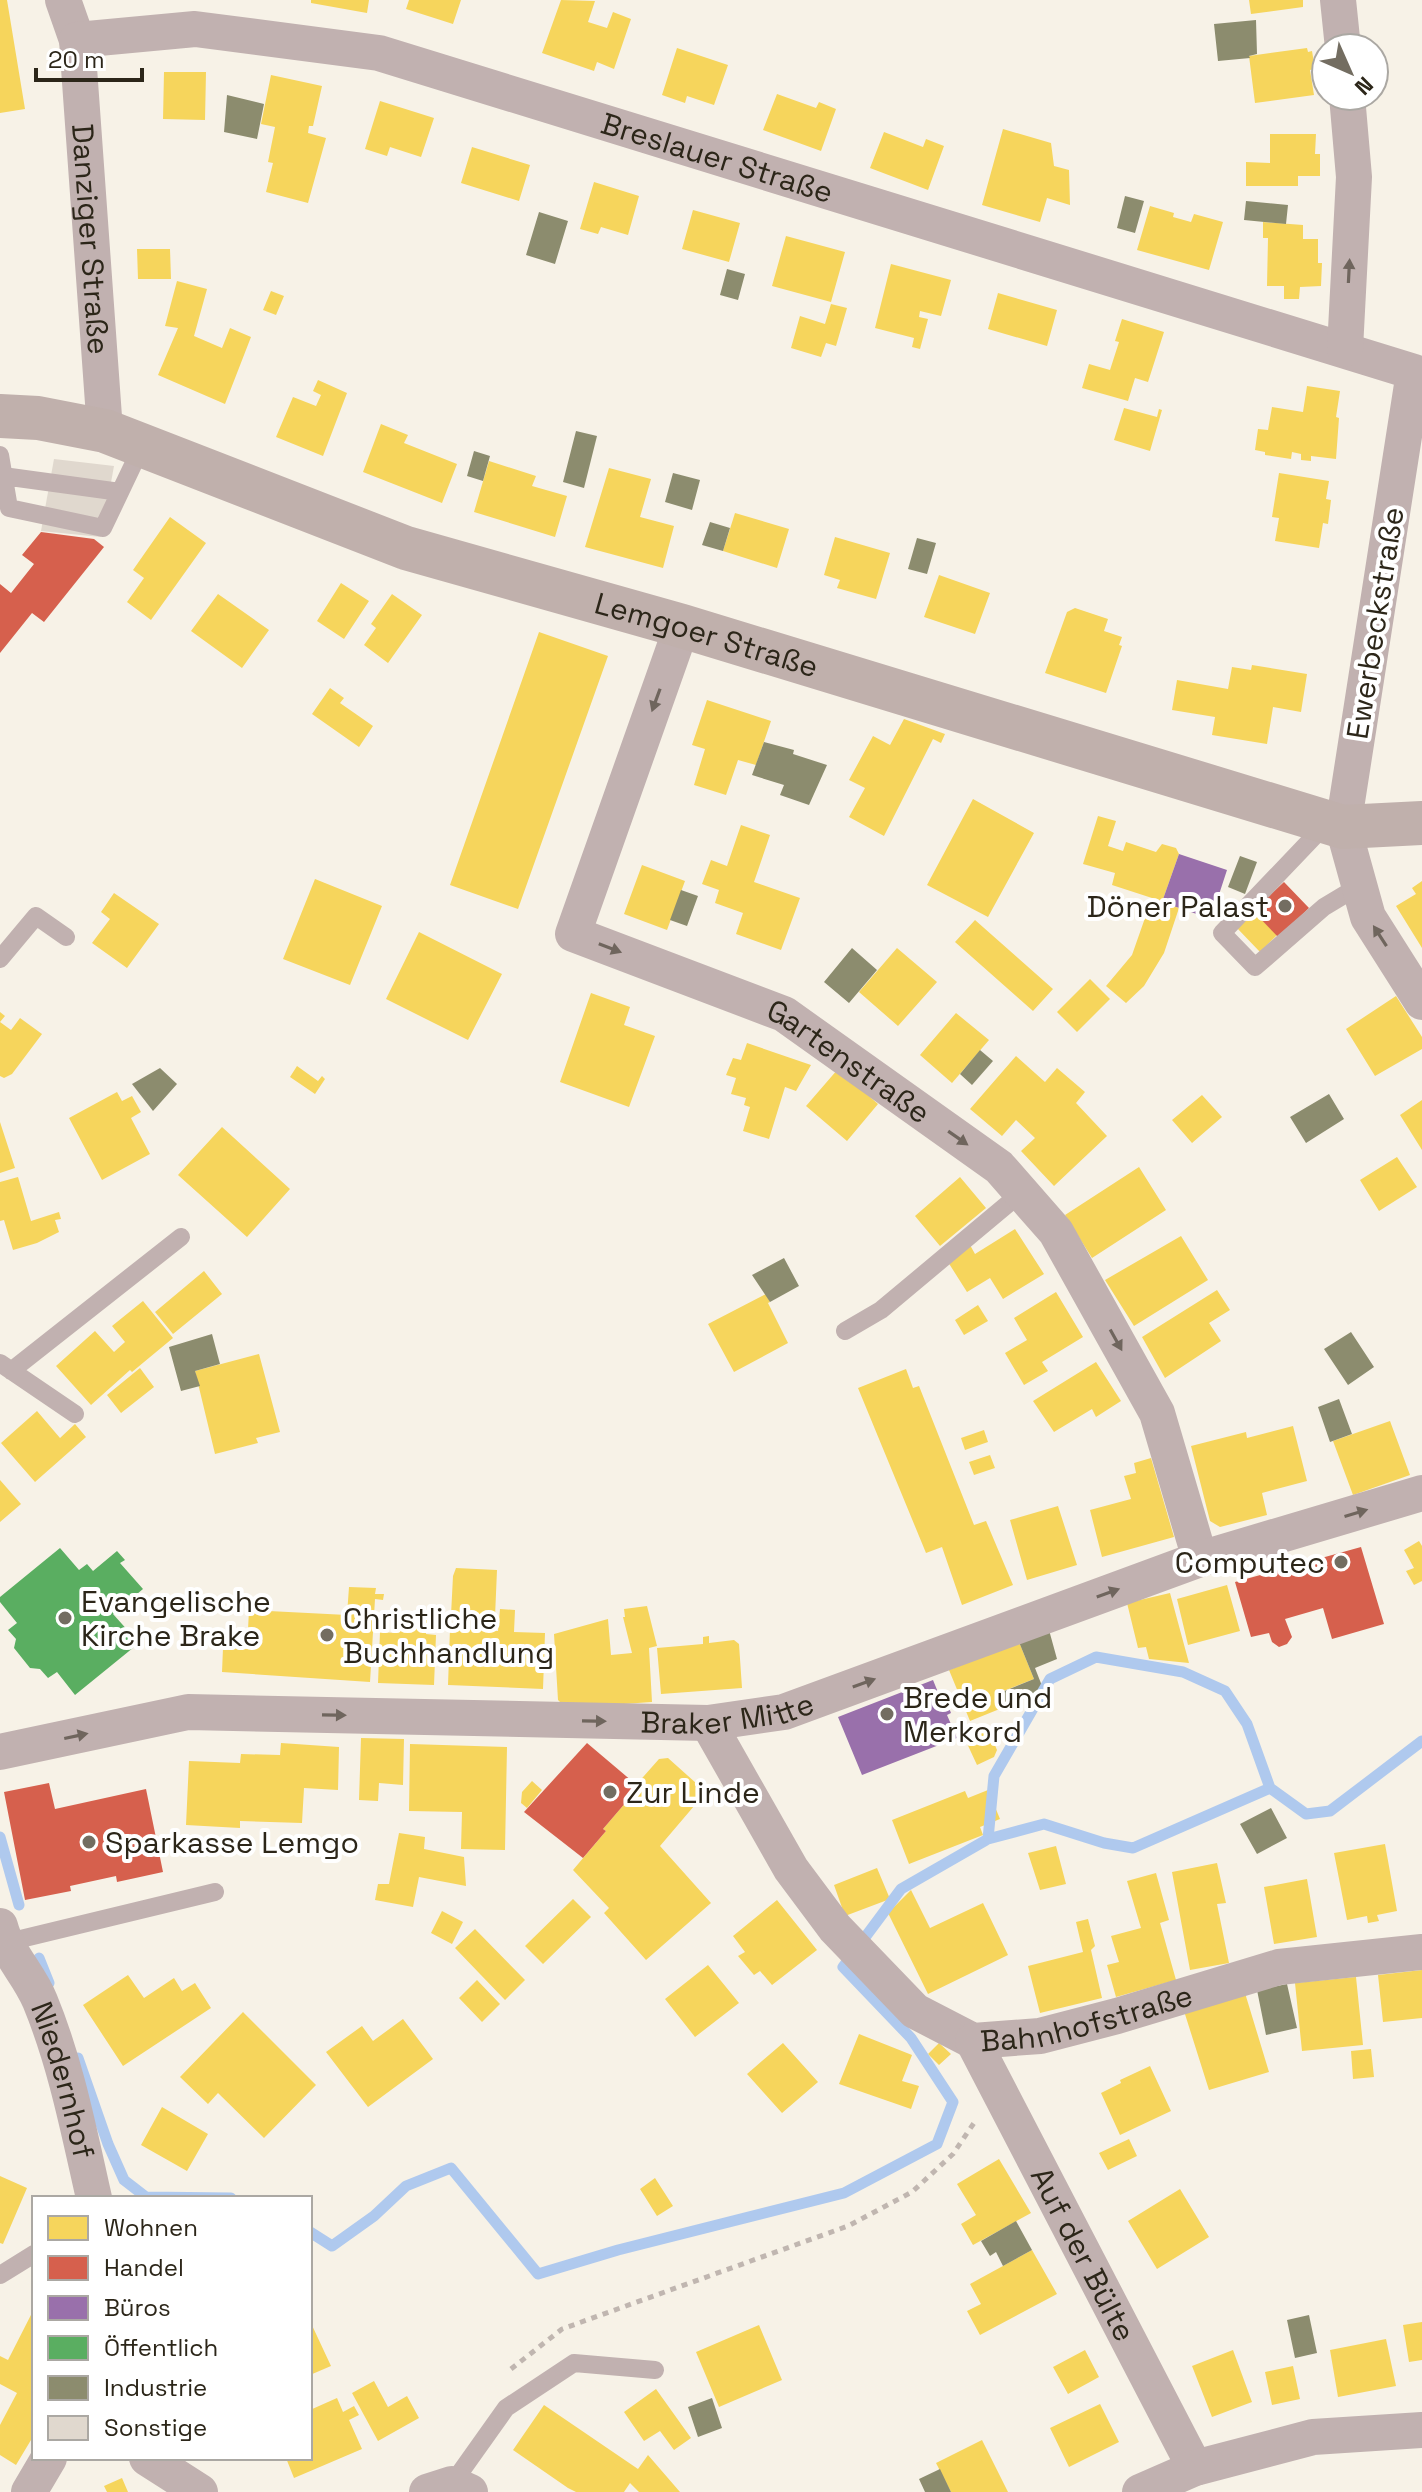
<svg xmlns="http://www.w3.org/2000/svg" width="1422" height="2492" viewBox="0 0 1422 2492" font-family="'Space Grotesk',sans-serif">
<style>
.homes{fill:#f6d55c}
.shops{fill:#d6604d}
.offices{fill:#9970ab}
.public{fill:#5aae61}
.industry{fill:#8c8c6e}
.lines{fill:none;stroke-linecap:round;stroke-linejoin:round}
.stream{stroke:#afc9ee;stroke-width:11}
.building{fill:#e0d8ce}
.path{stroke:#c0b6b0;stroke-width:5;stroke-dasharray:6 6;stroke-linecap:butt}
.service{stroke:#c1b1b0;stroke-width:18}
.minor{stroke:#c1b1b0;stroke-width:36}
.secondary{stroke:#c0b0ac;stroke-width:44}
.oneway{fill:#6f655d}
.poi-dot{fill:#736d61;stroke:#fff;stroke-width:3}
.labels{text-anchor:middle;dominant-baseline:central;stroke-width:8;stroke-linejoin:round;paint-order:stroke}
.street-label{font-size:30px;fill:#2c2619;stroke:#fff}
.poi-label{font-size:30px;fill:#2c2619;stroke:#fff;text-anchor:start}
</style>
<rect width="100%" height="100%" fill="#f7f2e7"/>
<path class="homes" d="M0 0H7L25 109 0 113Z
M311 0H369L367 13 311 3Z
M409 0H461L453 24 406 9Z
M561 0 595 1 588 22 607 28 613 12 631 19 614 69 597 62 594 71 542 53Z
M1249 0H1303V7L1251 14Z
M677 48 728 65 714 105 687 96 685 103 662 95Z
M1307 48 1308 52 1312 51 1315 69 1310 70 1314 95 1255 103 1249 56Z
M164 72H206L205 120 163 119Z
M271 75 322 86 313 126H309L308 133 326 138 308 203 266 192 273 163 268 162 275 127 261 124Z
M777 94 816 108 819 102 836 109 821 151 763 130Z
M380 101 434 118 421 157 390 147 387 156 365 149Z
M1003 129 1051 143 1054 166 1069 170 1070 205 1047 198 1040 222 982 205Z
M884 132 923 147 926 139 944 146 928 190 870 168Z
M1270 134H1316L1315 154H1320V176H1298V186H1246V162L1270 163Z
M472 147 530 165 519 201 461 183Z
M594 182 639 196 628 235 601 227 598 234 580 229Z
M1150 206 1174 213 1173 217 1191 222 1194 214 1223 222 1209 270 1137 250Z
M693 210 740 223 729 262 682 249Z
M1263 222 1303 225V239H1318V263H1322L1321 286 1300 287 1299 299H1284V286H1267L1268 238H1263Z
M786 236 845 252 831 302 772 286Z
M137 249H170L171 279H138Z
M891 264 951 280 941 316 920 311 919 317 928 319 920 349 912 347 914 338 875 328Z
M177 281 207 289 194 336 222 348 230 328 251 337 225 404 158 375 178 328 165 326Z
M271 291 284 296 276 315 263 310Z
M998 293 1057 310 1047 346 988 329Z
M831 304 847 308 836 346 826 343 821 357 791 348 800 316 825 324Z
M1122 319 1164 332 1148 382 1135 378 1128 401 1082 388 1089 364 1110 370 1119 342 1115 341Z
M318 380 347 393 323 456 276 437 293 397 316 406 321 395 313 391Z
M1307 386 1340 391 1336 417 1339 418 1336 459 1311 456V461L1301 460V454L1292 452 1291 459 1265 455V452L1255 450 1258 429 1268 430 1272 407 1303 412Z
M1124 408 1157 417 1159 409 1162 410 1150 451 1114 440Z
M381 424 408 435 404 443 457 464 442 503 363 472Z
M489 461 536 476 532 486 567 496 555 537 474 512Z
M609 468 651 479 640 517 674 526 663 568 585 547Z
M1279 473 1329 481 1326 499 1331 500 1328 524 1323 523 1319 548 1275 541 1279 518 1272 517Z
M735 513 789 529 777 568 723 551Z
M170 517 206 543 151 620 127 602 144 578 133 570Z
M835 537 890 553 876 599 837 588 840 580 824 575Z
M939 575 990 593 975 634 924 617Z
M341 583 369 601 344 639 317 621Z
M218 594 269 630 242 668 191 631Z
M392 594 422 615 388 663 364 645 376 628 371 624Z
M1075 608 1108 619 1104 631 1122 637 1119 645 1122 646 1106 693 1045 673 1067 612Z
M539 632 608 656 518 909 450 885Z
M1252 665 1307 674 1301 712 1273 707 1267 744 1212 735 1215 717 1172 710 1177 680 1228 689 1232 667 1251 670Z
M330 688 344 698 340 703 373 726 359 747 312 714Z
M707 700 771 721 756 765 738 760 726 795 694 785 705 749 692 745Z
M904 719 945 734 941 743 933 739 884 836 849 817 865 788 849 780 873 736 890 745Z
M973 799 1034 833 988 917 927 885Z
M1098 816 1116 821 1108 846 1123 851 1126 842 1156 852 1162 844 1176 848 1179 854 1162 902 1179 908 1164 953 1144 986 1126 1003 1106 986 1132 955 1152 898 1112 885 1115 873 1083 864Z
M741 825 770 835 754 882 800 898 781 950 736 934 743 913 715 903 719 890 702 884 711 860 727 866Z
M642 865 685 881 667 930 624 914Z
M315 879 382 906 350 985 283 959Z
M1422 881V948L1396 906 1416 894 1412 888Z
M114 893 159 924 127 968 92 943 110 919 101 912Z
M1253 911 1277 935 1260 952 1236 927Z
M975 920 1053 989 1033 1011 955 942Z
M419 932 502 974 468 1040 386 999Z
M897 948 937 982 898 1026 859 992Z
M1090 979 1110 999 1077 1032 1057 1012Z
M591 993 630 1007 624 1025 655 1036 629 1107 560 1082Z
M1396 996 1422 1037V1049L1375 1076 1346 1029Z
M0 1012 5 1016 0 1022 11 1030 20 1018 42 1034 12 1074 4 1078 0 1076Z
M956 1013 989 1040 952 1083 920 1055Z
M747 1043 811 1065 796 1091 785 1087 769 1139 743 1131 750 1107 744 1105 746 1098 731 1094 736 1078 726 1075 733 1058 741 1060Z
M1016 1056 1045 1082 1057 1068 1085 1092 1076 1103 1107 1136 1054 1186 1021 1151 1035 1138 1016 1120 1002 1136 970 1109Z
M297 1066 318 1081 322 1076 325 1079 315 1094 290 1077Z
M838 1069 878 1104 847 1141 806 1106Z
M117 1092 122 1101 132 1096 141 1112 131 1118 150 1154 102 1180 69 1118Z
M1202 1095 1222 1117 1192 1143 1172 1120Z
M1422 1100V1150L1400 1115Z
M0 1122 15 1168 0 1173Z
M222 1127 290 1189 247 1237 178 1175Z
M1397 1157 1417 1187 1379 1211 1360 1180Z
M1139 1167 1166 1210 1092 1258 1065 1215Z
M18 1177 31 1221 59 1212 61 1219 55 1220 59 1232 37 1243 13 1250 4 1220 0 1221V1182Z
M960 1177 986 1208 940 1246 915 1216Z
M1015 1229 1044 1274 1003 1299 990 1278 967 1292 948 1262 970 1245 975 1254Z
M1181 1236 1208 1280 1134 1326 1105 1280Z
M204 1271 222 1294 173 1334 155 1312Z
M1217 1290 1230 1310 1209 1323 1221 1341 1165 1378 1142 1337Z
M1056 1292 1083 1337 1042 1362 1048 1371 1024 1385 1005 1353 1027 1340 1014 1318Z
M766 1294 770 1302 768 1303 788 1343 734 1372 708 1324Z
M143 1301 173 1338 132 1372 130 1370 91 1405 56 1366 95 1331 114 1352 125 1342 112 1326Z
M978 1305 988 1321 964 1335 955 1320Z
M259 1354 280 1432 256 1438 258 1443 215 1454 195 1371Z
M1096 1362 1121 1401 1096 1417 1092 1409 1054 1432 1033 1401Z
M140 1368 154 1387 121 1413 107 1395Z
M906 1369 913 1388 919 1386 974 1525 986 1521 1013 1585 962 1605 942 1547 926 1553 858 1388Z
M37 1411 60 1438 75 1424 86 1437 35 1482 1 1443Z
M1390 1421 1410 1475 1353 1495 1333 1441Z
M1293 1426 1307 1481 1262 1493 1267 1515 1220 1527 1210 1521 1191 1446 1246 1432 1247 1438Z
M984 1430 988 1442 965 1450 961 1438Z
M990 1455 995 1468 974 1475 969 1462Z
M1151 1458 1174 1537 1102 1557 1090 1510 1131 1499 1124 1476 1136 1473 1134 1463Z
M0 1480 21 1504 0 1522Z
M1058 1506 1077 1565 1027 1580 1010 1520Z
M1419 1541 1422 1546V1581L1414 1585 1406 1571 1414 1568 1404 1550Z
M456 1568 497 1570 495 1617 451 1615 453 1576Z
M1227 1585 1240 1631 1188 1645 1177 1599Z
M349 1587 376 1588 375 1594H384L383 1600 375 1599 370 1682 222 1672 223 1648 247 1649 249 1610 347 1615Z
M1170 1593 1189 1663 1149 1659 1146 1647 1138 1648 1127 1603Z
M647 1606 657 1646 649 1648 652 1702 566 1708 558 1700 554 1634 608 1619 611 1655 632 1653 623 1617H625L624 1609Z
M500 1609 515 1610 514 1632 545 1633 543 1689 448 1685 450 1629 498 1631Z
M397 1615 427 1617 426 1634 436 1635 434 1685 378 1683 380 1632 396 1633Z
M709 1636V1643L734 1640 739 1644 742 1688 661 1694 657 1648 703 1644V1637Z
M1019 1642 1034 1679 1001 1692 1007 1706 970 1721 949 1670Z
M987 1726 997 1750 994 1757 977 1765 964 1737Z
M361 1738 404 1739 403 1785 379 1783 378 1801 359 1800Z
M281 1743 339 1747 338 1790 304 1788 302 1823 240 1821V1828L186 1825 189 1761 240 1763 241 1754 280 1755Z
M410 1744 507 1747 505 1850 461 1849 462 1812 409 1811Z
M668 1758 706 1792 660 1846 711 1903 646 1960 604 1913 609 1908 573 1870 606 1831 603 1829 639 1787 636 1785 659 1759Z
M532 1781 542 1790 527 1808 521 1803 522 1792Z
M988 1790 1000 1819 980 1827 983 1835 909 1864 892 1820 965 1791 968 1798Z
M399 1833 425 1837 424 1849 464 1857 466 1886 419 1877 413 1907 375 1900 378 1884H389Z
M1385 1844 1397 1911 1377 1915 1379 1921 1368 1923 1367 1916 1347 1920 1334 1853Z
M1056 1846 1066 1884 1040 1890 1028 1853Z
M1217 1863 1226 1903 1217 1904 1229 1963 1190 1970 1172 1872Z
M877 1868 890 1899 845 1916 834 1885Z
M1156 1873 1169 1920 1160 1923 1176 1980 1116 1997 1107 1965 1119 1962 1111 1936 1141 1928 1127 1881Z
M1307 1879 1317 1937 1274 1944 1264 1887Z
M911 1890 930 1928 983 1903 1008 1955 928 1994 888 1913Z
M573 1899 591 1917 543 1964 525 1946Z
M777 1900 817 1950 772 1985 760 1971 754 1975 738 1956 745 1952 733 1936Z
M442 1911 463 1922 452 1944 431 1933Z
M1088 1919 1095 1946 1091 1950 1102 1998 1040 2013 1028 1966 1083 1952 1076 1922Z
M475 1929 525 1980 505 2000 455 1948Z
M708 1965 739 2003 695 2037 665 1999Z
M1422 1970V2018L1383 2022 1378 1975Z
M128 1975 144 1998 174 1978 182 1991 195 1983 211 2008 123 2066 83 2005Z
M1356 1977 1363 2045 1302 2051 1295 1983Z
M477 1980 500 2004 482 2022 459 1998Z
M1245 1993 1269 2072 1209 2090 1184 2011Z
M243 2012 316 2085 264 2138 218 2093 208 2104 180 2077Z
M403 2019 433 2059 368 2107 326 2052 362 2026 373 2041Z
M859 2034 912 2055 902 2081 919 2086 911 2109 839 2084Z
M783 2043 818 2082 782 2113 747 2074Z
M939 2043 951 2054 939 2065 928 2054Z
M1371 2049 1374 2077 1353 2079 1351 2051Z
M1150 2066 1171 2111 1120 2135 1101 2093 1121 2083 1120 2080Z
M162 2107 208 2134 187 2171 141 2145Z
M1129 2139 1137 2156 1108 2170 1099 2153Z
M999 2159 1031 2213 973 2245 961 2224 976 2215 957 2184Z
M0 2176 27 2188 3 2244 0 2243Z
M655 2178 673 2206 657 2216 640 2189Z
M1180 2189 1209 2237 1157 2269 1128 2221Z
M1032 2250 1057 2294 980 2335 967 2311 981 2304 970 2284Z
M34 2309V2435L16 2465 0 2455V2425L17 2393 0 2384V2356L8 2360Z
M310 2321 331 2366 310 2375Z
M1422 2322V2360L1409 2362 1403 2325Z
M759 2325 782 2380 719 2407 696 2352Z
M1386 2339 1396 2386 1338 2397 1330 2350Z
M1085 2350 1099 2377 1068 2394 1053 2367Z
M1233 2350 1252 2402 1212 2417 1192 2366Z
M1293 2366 1300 2399 1272 2405 1265 2372Z
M374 2381 388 2407 407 2396 419 2418 378 2441 352 2393Z
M656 2389 691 2438 674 2450 660 2431 644 2441 624 2412Z
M337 2398 343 2412 354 2406 359 2415 349 2420 362 2449 294 2478 286 2458H310V2410Z
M1100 2404 1119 2442 1069 2467 1050 2428Z
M544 2405 638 2469 648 2455 680 2492H639L630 2483 624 2492H576L568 2488 513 2450Z
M982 2440 1008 2492H951L936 2463Z
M122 2478 128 2492H107L104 2486Z"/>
<path class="shops" d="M41 532 94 539 104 547 44 622 32 613 0 653V584L11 593 34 564 22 555Z
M1284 882 1309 908 1279 938 1253 911Z
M1361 1547 1384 1624 1332 1639 1323 1608 1285 1619 1292 1637 1287 1644 1279 1647 1272 1642 1269 1633 1251 1637 1235 1582Z
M587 1743 639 1787 603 1829 606 1831 583 1858 524 1812Z
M49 1783 55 1809 146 1789 163 1872 117 1882 116 1876 70 1886 71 1891 25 1900 4 1792Z"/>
<path class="offices" d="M1179 854 1227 870 1211 919 1162 902Z
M933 1680 942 1702 946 1700 951 1713 947 1715 957 1738 862 1775 838 1717Z"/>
<path class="public" d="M60 1548 79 1570 87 1564 93 1571 117 1551 125 1560 120 1563 143 1589 113 1614 139 1643 75 1695 57 1672 48 1678 40 1669 30 1668 14 1648 16 1639 8 1630 17 1623 0 1602V1597Z"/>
<path class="industry" d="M1256 20 1257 54 1249 56 1250 58 1218 61 1214 24Z
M227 95 264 104 257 139 224 132Z
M1125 196 1144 201 1135 233 1117 228Z
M1246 201 1288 205 1286 224 1244 220Z
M539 212 568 221 555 264 526 255Z
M727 269 745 274 738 300 720 295Z
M576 431 597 436 584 488 563 482Z
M474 451 490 456 483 481 467 476Z
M673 473 700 480 692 510 665 502Z
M710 522 730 528 723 551 702 545Z
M917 538 936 543 927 574 908 569Z
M764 742 794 750 793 754 827 765 809 805 780 795 784 785 752 775Z
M1240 856 1257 862 1245 894 1228 887Z
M681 890 698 896 687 926 670 920Z
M852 948 877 970 849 1003 824 982Z
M980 1050 993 1061 972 1085 960 1074Z
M160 1068 177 1084 153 1111 132 1084Z
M1329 1094 1344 1119 1306 1143 1290 1117Z
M784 1258 799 1286 770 1302 752 1275Z
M1351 1332 1374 1367 1348 1385 1324 1349Z
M212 1334 220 1364 195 1371 200 1386 181 1391 169 1347Z
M1339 1399 1352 1434 1330 1442 1318 1407Z
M1049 1630 1057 1659 1035 1668 1044 1691 1007 1706 1002 1692 1034 1679 1019 1642Z
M1271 1808 1287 1838 1257 1854 1240 1824Z
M1287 1984 1297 2028 1266 2035 1257 1990Z
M1016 2221 1032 2250 1003 2266 996 2252 990 2256 981 2241Z
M1309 2315 1317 2353 1295 2358 1287 2320Z
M712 2398 722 2428 698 2437 688 2407Z
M940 2469 951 2492H925L919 2479Z"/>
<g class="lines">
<path class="stream" d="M0 1837 19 1905
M988 1839 994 1776 1050 1679 1096 1657 1183 1672 1225 1691 1247 1724 1270 1788
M39 1958 49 1983
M78 2058 108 2144 124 2180 146 2197 231 2198
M310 2232 332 2246 374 2216 406 2186 451 2168 538 2274 618 2250 844 2193 937 2144 953 2102 911 2038 843 1967 901 1889 988 1839 1044 1824 1104 1843 1133 1848 1270 1788 1306 1814 1330 1811 1422 1741"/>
</g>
<path class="building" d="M54 459 114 466 101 537 41 531Z"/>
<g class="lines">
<path class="path" d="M511 2369 562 2329 848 2226 912 2192 953 2154 976 2120"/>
<path class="service" d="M0 455 9 508 103 528 142 446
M3 476 120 492
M1326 824 1222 933 1255 967 1324 907 1359 886
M0 959 36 916 66 937
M845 1331 881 1310 1021 1193
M0 1363 75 1414
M11 1371 181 1237
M4 1943 215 1892
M0 2275 34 2254
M452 2484 506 2408 574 2363 655 2370"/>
<g class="minor">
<path id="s1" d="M63 0 77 40 105 431"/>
<path d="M1338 0 1343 48"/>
<path id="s2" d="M77 40 195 29 379 53 1414 372 1343 827 1368 917 1422 1002"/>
<path d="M1345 349 1354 177 1347 96"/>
<path id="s3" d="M682 626 573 934 784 1014 999 1167 1056 1232 1157 1413 1200 1559"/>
<path id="s4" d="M708 1723 791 1869 835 1928 915 2011 973 2041 1040 2036 1117 2016 1279 1967 1422 1952"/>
<path id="s5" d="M0 1752 188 1712 708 1723 784 1712 1200 1559 1422 1493"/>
<path id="s6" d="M0 1926C7 1954 29 1974 40 2001 66 2064 79 2132 94 2198"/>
<path id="s7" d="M973 2041 1195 2468"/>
<path d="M147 2458 200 2492"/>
<path d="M29 2492 49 2458"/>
<path d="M427 2492 452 2484 470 2492"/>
<path d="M1140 2492 1195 2468 1313 2437 1422 2430"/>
</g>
<path class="secondary" id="s8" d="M0 416 38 418 105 431 406 548 682 626 1343 827 1422 823"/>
</g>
<defs><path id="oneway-solid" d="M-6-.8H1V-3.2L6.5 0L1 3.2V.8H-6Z" transform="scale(2)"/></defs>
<g class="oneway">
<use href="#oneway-solid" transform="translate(1349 271) rotate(-87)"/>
<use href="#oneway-solid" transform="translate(656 700) rotate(110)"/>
<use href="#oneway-solid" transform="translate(1380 936) rotate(-123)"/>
<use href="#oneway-solid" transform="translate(610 948) rotate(21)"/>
<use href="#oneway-solid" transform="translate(958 1138) rotate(35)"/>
<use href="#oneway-solid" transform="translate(1116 1340) rotate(61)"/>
<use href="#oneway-solid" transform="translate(1356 1513) rotate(-17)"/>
<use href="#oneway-solid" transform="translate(1108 1593) rotate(-20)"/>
<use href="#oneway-solid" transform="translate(864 1683) rotate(-20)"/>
<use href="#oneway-solid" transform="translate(334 1715) rotate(1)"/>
<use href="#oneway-solid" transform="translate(594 1721) rotate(1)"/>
<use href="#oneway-solid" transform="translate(76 1736) rotate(-12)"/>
</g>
<g class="poi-dot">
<circle cx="1285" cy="906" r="8"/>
<circle cx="1341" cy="1562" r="8"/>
<circle cx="65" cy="1618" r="8"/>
<circle cx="327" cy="1635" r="8"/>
<circle cx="887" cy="1714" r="8"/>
<circle cx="610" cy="1792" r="8"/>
<circle cx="89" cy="1842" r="8"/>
</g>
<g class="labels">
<g class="street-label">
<text stroke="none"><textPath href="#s2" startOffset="658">Breslauer Straße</textPath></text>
<text stroke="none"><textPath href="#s1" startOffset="242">Danziger Straße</textPath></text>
<text transform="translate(1375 623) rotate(-81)">Ewerbeckstraße</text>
<text stroke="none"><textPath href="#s8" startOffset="742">Lemgoer Straße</textPath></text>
<text stroke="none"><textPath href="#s3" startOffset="632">Gartenstraße</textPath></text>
<text stroke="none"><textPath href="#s5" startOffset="732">Braker Mitte</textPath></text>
<text stroke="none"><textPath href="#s4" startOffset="538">Bahnhofstraße</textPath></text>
<text stroke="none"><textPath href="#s6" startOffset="168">Niedernhof</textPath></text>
<text stroke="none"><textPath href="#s7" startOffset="240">Auf der Bülte</textPath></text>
</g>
<g class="poi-label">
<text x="1269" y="906" text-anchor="end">Döner Palast</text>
<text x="1325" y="1562" text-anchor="end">Computec</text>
<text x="81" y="1601">Evangelische<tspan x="81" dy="34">Kirche Brake</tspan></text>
<text x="343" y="1618">Christliche<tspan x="343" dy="34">Buchhandlung</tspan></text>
<text x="903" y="1697">Brede und<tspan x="903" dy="34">Merkord</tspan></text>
<text x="626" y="1792">Zur Linde</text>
<text x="105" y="1842">Sparkasse Lemgo</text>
</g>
</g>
<rect x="32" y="2196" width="280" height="264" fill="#ffffff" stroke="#aba8a3" stroke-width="2"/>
<rect x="48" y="2216" width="40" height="24" fill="#f6d55c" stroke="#aba8a3" stroke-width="2"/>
<text x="104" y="2236" font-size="24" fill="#2c2619">Wohnen</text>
<rect x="48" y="2256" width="40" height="24" fill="#d6604d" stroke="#aba8a3" stroke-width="2"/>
<text x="104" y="2276" font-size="24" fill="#2c2619">Handel</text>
<rect x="48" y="2296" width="40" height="24" fill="#9970ab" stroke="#aba8a3" stroke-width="2"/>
<text x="104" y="2316" font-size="24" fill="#2c2619">Büros</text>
<rect x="48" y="2336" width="40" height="24" fill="#5aae61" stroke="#aba8a3" stroke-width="2"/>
<text x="104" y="2356" font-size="24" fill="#2c2619">Öffentlich</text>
<rect x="48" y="2376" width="40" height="24" fill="#8c8c6e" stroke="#aba8a3" stroke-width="2"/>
<text x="104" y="2396" font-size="24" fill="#2c2619">Industrie</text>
<rect x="48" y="2416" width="40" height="24" fill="#e0d8ce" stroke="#aba8a3" stroke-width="2"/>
<text x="104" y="2436" font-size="24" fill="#2c2619">Sonstige</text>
<g transform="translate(1350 72) rotate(135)"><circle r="38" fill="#ffffff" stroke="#aba8a3" stroke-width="2"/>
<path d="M0-6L14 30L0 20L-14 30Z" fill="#736d61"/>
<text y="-12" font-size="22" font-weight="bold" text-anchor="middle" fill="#2c2619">N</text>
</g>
<path d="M36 68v12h106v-12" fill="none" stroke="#2c2619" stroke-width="4"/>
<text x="48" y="68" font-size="24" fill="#2c2619" stroke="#ffffff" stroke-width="6" paint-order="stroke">20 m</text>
</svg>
